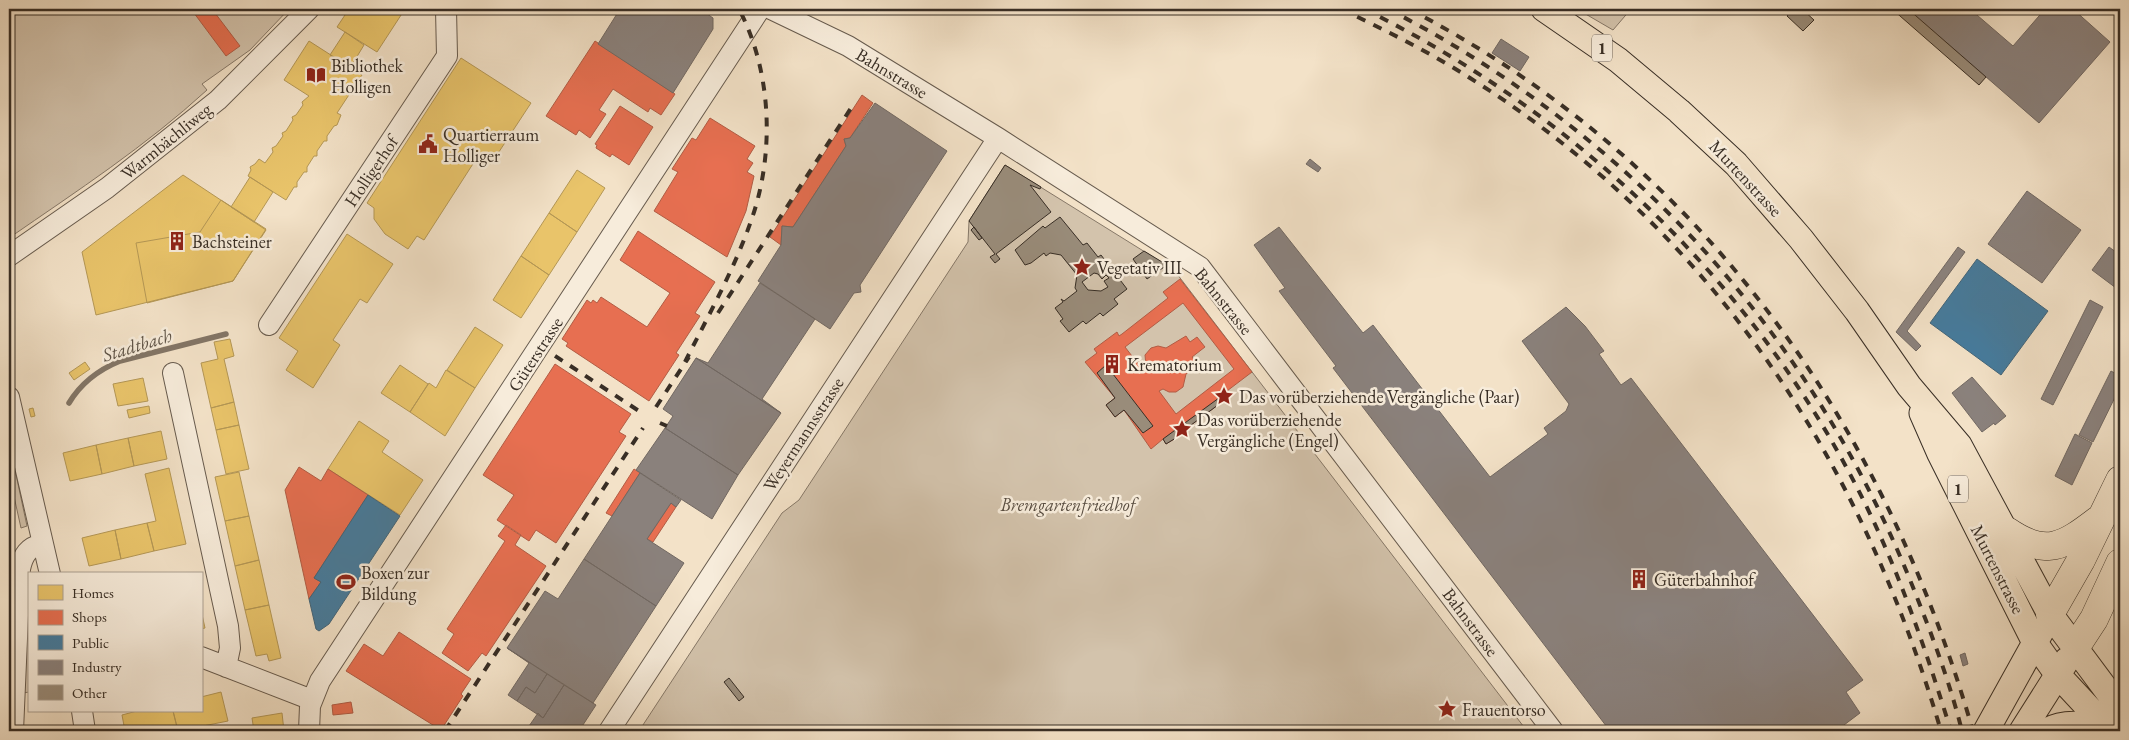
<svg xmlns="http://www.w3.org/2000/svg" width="2129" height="740" viewBox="0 0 2129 740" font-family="'EB Garamond',serif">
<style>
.green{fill:#d3c3ac;stroke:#867868}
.homes{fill:#e9c46a;stroke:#b49755}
.shops{fill:#e76f51;stroke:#b25c44;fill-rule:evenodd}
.public{fill:#457b9d;stroke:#416479}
.industry{fill:#8a817c;stroke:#716862}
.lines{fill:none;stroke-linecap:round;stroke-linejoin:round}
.stream{stroke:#827566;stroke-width:5.5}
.building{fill:#998c7a;stroke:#382e25;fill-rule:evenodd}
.minor-casing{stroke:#675b4e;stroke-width:22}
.major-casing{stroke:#382e25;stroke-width:27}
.highway-casing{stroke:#382e25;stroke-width:29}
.minor{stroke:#f7ecdb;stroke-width:20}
.major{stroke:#f3e2c8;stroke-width:25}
.highway{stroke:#f3e2c8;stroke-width:28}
.rail{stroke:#382e25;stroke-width:4;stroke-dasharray:9 9;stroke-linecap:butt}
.labels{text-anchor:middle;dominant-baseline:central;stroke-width:5;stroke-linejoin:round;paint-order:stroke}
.shield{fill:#f7ecdb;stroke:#71675c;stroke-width:1}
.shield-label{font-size:16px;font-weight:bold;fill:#382e25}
.poi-label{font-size:18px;fill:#382e25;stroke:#f7ecdb;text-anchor:start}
.street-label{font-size:18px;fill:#382e25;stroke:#f7ecdb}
.park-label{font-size:18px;font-style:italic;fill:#574c40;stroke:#f7ecdb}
.water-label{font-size:19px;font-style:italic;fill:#5d5245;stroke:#f7ecdb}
</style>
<rect width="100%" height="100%" fill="#f3e2c8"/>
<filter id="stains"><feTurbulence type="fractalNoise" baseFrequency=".004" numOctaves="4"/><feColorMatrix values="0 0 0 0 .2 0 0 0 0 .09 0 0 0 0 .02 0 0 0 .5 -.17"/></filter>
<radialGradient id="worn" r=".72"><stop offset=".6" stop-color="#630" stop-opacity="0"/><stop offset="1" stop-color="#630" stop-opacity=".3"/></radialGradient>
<path class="green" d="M9 9H289L250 50 202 84 207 90C146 146 77 191 9 238Z
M1577 9H1631L1613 30Z
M1005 165 1174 270 1527 731H639L782 513 799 500 968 242 969 221Z
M9 442 27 526 21 528 9 474Z
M29 589V692L23 693Z"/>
<path class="homes" d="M349 9H405L377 52 337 27Z
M345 32 364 45 350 68 330 55Z
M309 41 362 75 337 113 341 115 337 125 334 126 327 136V141H324L317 151V156H314L307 167V172H304L297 182V187H294L286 200 248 176 251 170 250 167 255 164 259 159 265 163 273 152 272 148 276 146 283 136 282 133 286 131 293 120 292 117 296 115 303 105 302 102 309 96 284 80Z
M461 58 531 103 491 164 478 156 424 240 417 236 408 249 385 234 374 219V208L367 203Z
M577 170 605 188 577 232 549 213Z
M183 175 266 230 233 281 96 315 82 252Z
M250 177 273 192 254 222 231 207Z
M221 200 266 229 233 281 147 303 136 243 200 232Z
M549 213 577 232 549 275 521 256Z
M347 234 393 264 367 303 360 299 333 340 340 345 313 388 286 370 298 351 279 338Z
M521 256 549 275 521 318 493 300Z
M475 327 503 345 475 388 447 370Z
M230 339 234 356 224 359 234 402 211 408 201 363 218 359 214 342Z
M85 362 90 369 74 380 69 373Z
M400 365 428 384 410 412 381 393Z
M446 370 475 388 445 436 410 412 429 383 436 388Z
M143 378 148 401 118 406 113 384Z
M234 402 239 425 216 430 211 408Z
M149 406 150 413 129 418 127 410Z
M33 408 35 416 31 417 29 409Z
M359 421 389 441 382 452 423 480 400 515 328 469Z
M239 425 249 469 226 474 216 430Z
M161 431 167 459 134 466 128 438Z
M128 438 134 466 102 474 96 445Z
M96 445 102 474 70 481 63 453Z
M169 468 186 544 154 551 147 523 156 521 145 474Z
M239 472 249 516 225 521 215 477Z
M249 516 259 560 235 566 225 521Z
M147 523 154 551 121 559 115 530Z
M115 530 121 559 89 566 82 538Z
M259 560 269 605 245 610 235 566Z
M269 605 281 658 269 661 267 654 256 656 245 610Z
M201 610 205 628 201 629Z
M221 692 228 721 178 731 173 711H201V697Z
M137 711H173L178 731H125L122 715Z
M282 713 284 731H254L252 718Z
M55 726 56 731H34V730Z"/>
<path class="shops" d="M191 9H212L240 46 226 56Z
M595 41 675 94 661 115 650 108 648 112 613 89 599 110 606 114 590 138 579 130 576 135 546 116Z
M862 95 873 103 850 138 844 139 846 146 793 227 782 226 781 245 770 237Z
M620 106 653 127 629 165 612 154 610 157 596 148 597 145 595 144Z
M710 118 755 146 747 159 753 163 747 172 754 176 746 211 727 257 654 211 678 172 672 169 692 138 696 140Z
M638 231 715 282 695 313 700 316 676 353 679 355 649 401 566 346 568 343 562 339 587 300 591 303 593 300 597 303 601 297 647 327 670 293 620 260Z
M1180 279 1252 372 1223 394 1226 399 1183 431 1184 433 1166 444 1163 439 1151 449 1124 410 1115 417 1106 405 1115 398 1085 362 1097 353 1094 349 1117 332 1119 336 1122 334 1168 298 1163 292ZM1183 303 1234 369 1176 414 1159 391 1163 389 1169 392H1176L1183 387 1186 374 1195 367 1194 365 1197 363 1192 357 1205 347 1197 337 1190 342 1186 336 1166 348 1158 346 1151 348 1145 355 1146 366 1142 369 1125 347Z
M555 364 631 414 619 432 626 436 556 543 536 530 529 541 497 520 514 495 483 475Z
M299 467 321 481 328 469 368 495 314 578 321 582 309 599 285 490Z
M634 469 640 473 612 516 606 513Z
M671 503 676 507 653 542 647 539Z
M506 525 521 535 515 545 546 566 486 656 482 653 468 671 442 653 454 634 447 629 505 541 498 536Z
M399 632 471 679 461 694 463 696 441 730 346 671 364 644 383 656Z
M351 702 353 713 333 715 332 705Z"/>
<path class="public" d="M1977 259 2048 311 2001 375 1930 323Z
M368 495 400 516 329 624 319 631 316 629 309 599 321 582 314 578Z"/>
<path class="industry" d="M620 9H700L713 18V29L673 93 598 44Z
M1908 9H1970L2013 46 2045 9H2073L2110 42 2039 123Z
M1501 39 1529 57 1520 71 1492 53Z
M875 103 947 151 860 285 861 292 854 293 830 329 758 281 781 245 782 226 793 227 846 146 844 139 850 138Z
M1310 159 1321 168 1318 172 1306 164Z
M2027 191 2081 230 2042 283 1988 244Z
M1279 227 1363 333 1373 325 1490 477 1548 434 1544 428 1566 411 1569 404 1522 341 1566 307 1585 326 1604 351 1599 354 1621 385 1631 378 1863 680 1846 692 1860 713 1844 725 1848 731H1610L1333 368 1336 366 1279 291 1285 288 1254 245Z
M1958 247 1965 252 1907 331 1921 346 1916 351 1896 332Z
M2109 247 2120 255V291L2092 270Z
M760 283 815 319 762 399 781 413 696 358 708 363Z
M2090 300 2103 307 2053 405 2041 399Z
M696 358 781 413 738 475 665 428 673 416 663 409Z
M2111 371 2120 376V387L2093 442 2079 435Z
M1972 377 2006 416 1995 425 1994 423 1982 432 1952 393Z
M665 428 738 475 712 519 636 470Z
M2075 434 2092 443 2072 485 2055 476Z
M640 473 681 500 676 507 671 503 647 539 684 563 656 606 584 559Z
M584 559 656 606 593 703 507 648 545 591 558 599Z
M507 648 547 674 535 693 526 687 517 701 508 695 529 663Z
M1965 653 1968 664 1963 666 1960 655Z
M547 674 564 685 543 718 517 701 526 687 535 693Z
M564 685 596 705 579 731H531L527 729 538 713 543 718Z"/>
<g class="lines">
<path class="stream" d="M69 403C81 383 98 370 120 361L226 334"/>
</g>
<path class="building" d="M1793 9H1802L1814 20 1803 31 1787 16Z
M1892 9H1908L1986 77 1979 85Z
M1005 165 1041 187 1040 189 1030 185 1051 212 996 254 1000 259 995 263 990 257 995 254 969 221Z
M1060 217 1083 245 1087 243 1098 257 1101 255 1127 289 1114 299 1118 304 1103 316 1100 313 1086 324 1083 321 1069 332 1060 321 1063 319 1055 308 1063 302 1061 299 1064 301 1077 291 1075 288 1077 275 1061 255 1050 253 1046 256 1044 253 1031 263 1025 265 1015 250 1043 226 1045 228ZM1094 273 1098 274 1102 279 1106 275 1109 278 1104 281 1108 287 1101 291 1088 290 1082 282Z
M974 227 982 238 979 240 971 230Z
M1144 251 1167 265 1147 279 1133 259Z
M1106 365 1153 426 1143 433 1124 410 1115 417 1106 405 1115 398 1097 373Z
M1223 395 1226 399 1183 431 1184 433 1166 444 1163 439Z
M729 678 744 697 739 701 724 682Z"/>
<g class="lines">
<g class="minor-casing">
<path id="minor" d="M771 9 848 46 998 138 1200 267 1553 731
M9 256 107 188 218 100 309 9
M269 325 447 56 446 9
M173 373 228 626 230 648 226 667
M9 397 50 574
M201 657 312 700
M82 711 85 731
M13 731 20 569C23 555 28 547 42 544
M309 731 310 706 320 681 760 9
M609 731 998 138"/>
</g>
<g class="major-casing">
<path id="major" d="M1544 9 1618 60 1679 111 1736 164 1801 239 1857 311 1909 386 1959 445 2050 614 2120 708
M1922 413 1940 454 2035 643 2057 674 2110 731
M1986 731 2042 630
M2022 731 2067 660
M2046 731C2067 720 2086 725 2108 729"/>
</g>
<g class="highway-casing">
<path id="highway" d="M2007 531C2046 558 2064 546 2098 520
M2050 614 2081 560 2120 480
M2075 648 2094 619 2120 563"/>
</g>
<use href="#minor" class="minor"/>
<use href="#major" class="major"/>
<use href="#highway" class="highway"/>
<path class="rail" d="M1341 9C1385 30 1429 52 1470 78 1713 231 1861 459 1941 731
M1364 9C1594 122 1784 312 1886 549 1912 609 1932 670 1951 731
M1388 9C1635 136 1818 341 1918 600 1935 643 1951 687 1962 731
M1409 9C1701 161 1883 419 1973 731
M718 313 853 105
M540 346 639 411
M685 362C708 316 734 270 751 221 775 154 772 72 739 9
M656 407 689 357
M660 423 667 426
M445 731 643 428"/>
</g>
<defs>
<g id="library-bare" transform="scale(1.5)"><path d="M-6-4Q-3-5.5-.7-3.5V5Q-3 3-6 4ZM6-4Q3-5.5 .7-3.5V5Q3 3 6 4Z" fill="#8f2418" stroke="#f7ecdb" stroke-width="2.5" paint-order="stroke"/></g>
<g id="civic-bare" transform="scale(1.5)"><path d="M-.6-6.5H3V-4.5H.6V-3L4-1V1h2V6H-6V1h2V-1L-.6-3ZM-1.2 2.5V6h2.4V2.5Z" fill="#8f2418" stroke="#f7ecdb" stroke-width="2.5" paint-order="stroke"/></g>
<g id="building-bare" transform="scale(1.5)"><path d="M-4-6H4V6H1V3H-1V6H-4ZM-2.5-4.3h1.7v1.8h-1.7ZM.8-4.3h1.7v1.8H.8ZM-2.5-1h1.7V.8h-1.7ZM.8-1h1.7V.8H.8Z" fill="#8f2418" stroke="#f7ecdb" stroke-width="2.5" paint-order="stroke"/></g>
<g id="sight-bare" transform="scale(1.5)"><path d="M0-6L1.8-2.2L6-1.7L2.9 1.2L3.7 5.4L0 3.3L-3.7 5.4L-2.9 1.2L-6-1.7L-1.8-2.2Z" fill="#8f2418" stroke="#f7ecdb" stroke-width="2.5" paint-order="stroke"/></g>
<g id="stadium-bare" transform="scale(1.5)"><path d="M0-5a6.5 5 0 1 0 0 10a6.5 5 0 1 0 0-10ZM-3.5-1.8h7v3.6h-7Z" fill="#8f2418" stroke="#f7ecdb" stroke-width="2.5" paint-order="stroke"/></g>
</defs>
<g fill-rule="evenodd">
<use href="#library-bare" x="316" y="75"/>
<use href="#civic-bare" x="428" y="144"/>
<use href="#building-bare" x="177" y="241"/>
<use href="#sight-bare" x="1082" y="267"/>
<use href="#building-bare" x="1112" y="364"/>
<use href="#sight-bare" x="1224" y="396"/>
<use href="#sight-bare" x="1182" y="429"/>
<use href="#building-bare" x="1639" y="579"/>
<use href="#stadium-bare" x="346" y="582"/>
<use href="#sight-bare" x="1447" y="709"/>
</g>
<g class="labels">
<g class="shield">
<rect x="1592" y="34.5" width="20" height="27" rx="4"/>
<rect x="1948" y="475.5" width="20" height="27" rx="4"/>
</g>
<g class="shield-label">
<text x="1602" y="48">1</text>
<text x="1958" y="489">1</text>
</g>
<g class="poi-label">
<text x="331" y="65">Bibliothek<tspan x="331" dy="21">Holligen</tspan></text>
<text x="443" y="134">Quartierraum<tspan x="443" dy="21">Holliger</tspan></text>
<text x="192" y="241">Bachsteiner</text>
<text x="1097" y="267">Vegetativ III</text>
<text x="1127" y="364">Krematorium</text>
<text x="1239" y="396">Das vorüberziehende Vergängliche (Paar)</text>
<text x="1197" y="419">Das vorüberziehende<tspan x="1197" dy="21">Vergängliche (Engel)</tspan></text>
<text x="361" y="572">Boxen zur<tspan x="361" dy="21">Bildung</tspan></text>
<text x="1654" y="579">Güterbahnhof</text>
<text x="1462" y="709">Frauentorso</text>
</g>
<g class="street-label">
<text transform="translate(892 73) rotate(31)">Bahnstrasse</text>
<text transform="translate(166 141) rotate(-39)">Warmbächliweg</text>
<text transform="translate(371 171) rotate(-56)">Holligerhof</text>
<text transform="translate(1746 178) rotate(47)">Murtenstrasse</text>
<text transform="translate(1224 301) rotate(51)">Bahnstrasse</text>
<text transform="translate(535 354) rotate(-57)">Güterstrasse</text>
<text transform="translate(803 434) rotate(-57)">Weyermannsstrasse</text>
<text transform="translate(1998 569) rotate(63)">Murtenstrasse</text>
<text transform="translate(1471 622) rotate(53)">Bahnstrasse</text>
</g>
<g class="park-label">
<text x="1068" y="504">Bremgartenfriedhof</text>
</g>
<g class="water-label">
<text transform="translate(137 345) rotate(-17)">Stadtbach</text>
</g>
</g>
<rect width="2129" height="740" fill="none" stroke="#f3e2c8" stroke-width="30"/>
<rect x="10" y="10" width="2109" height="720" fill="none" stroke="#382e25" stroke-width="2.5"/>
<rect x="15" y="15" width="2099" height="710" fill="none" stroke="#382e25"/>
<rect x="28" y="572" width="175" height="140" fill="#f7ecdb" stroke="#aba092"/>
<rect x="38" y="585" width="25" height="15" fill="#e9c46a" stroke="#aba092"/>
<text x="72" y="598" font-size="15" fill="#382e25">Homes</text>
<rect x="38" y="610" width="25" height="15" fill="#e76f51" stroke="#aba092"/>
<text x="72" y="622" font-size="15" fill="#382e25">Shops</text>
<rect x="38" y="635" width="25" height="15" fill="#457b9d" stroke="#aba092"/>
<text x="72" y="648" font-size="15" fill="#382e25">Public</text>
<rect x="38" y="660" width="25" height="15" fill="#8a817c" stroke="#aba092"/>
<text x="72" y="672" font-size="15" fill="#382e25">Industry</text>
<rect x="38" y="685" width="25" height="15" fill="#998c7a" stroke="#aba092"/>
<text x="72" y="698" font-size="15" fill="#382e25">Other</text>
<rect width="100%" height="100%" filter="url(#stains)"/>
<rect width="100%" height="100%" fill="url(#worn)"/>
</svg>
